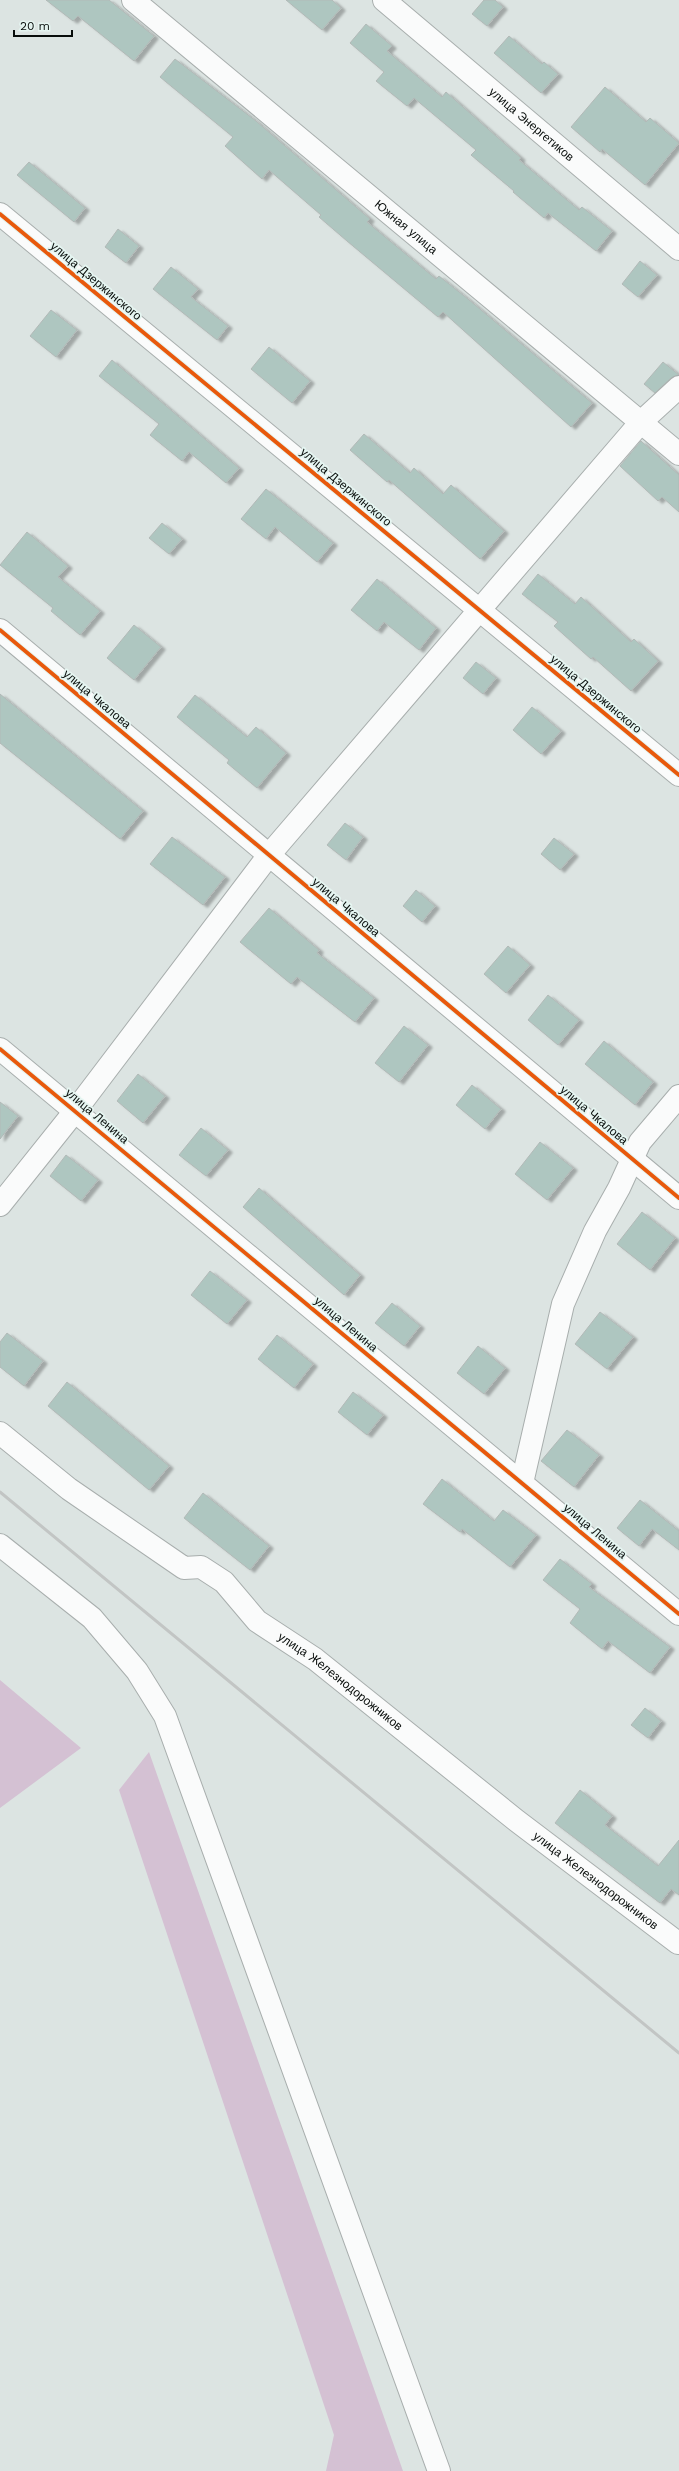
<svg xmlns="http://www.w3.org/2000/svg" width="679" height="2471" viewBox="0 0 679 2471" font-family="'Work Sans',sans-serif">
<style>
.green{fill:#d4c1d3}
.building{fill:#aec6c0;stroke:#b2b9b7;filter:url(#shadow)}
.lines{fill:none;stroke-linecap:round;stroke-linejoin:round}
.minor-casing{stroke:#a8aead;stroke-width:24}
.major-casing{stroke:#a8aead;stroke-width:24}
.minor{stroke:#fafbfb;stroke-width:22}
.major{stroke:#fafbfb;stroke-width:22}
.rail{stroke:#c2c5c4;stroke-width:3}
.cycleway-casing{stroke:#e5f5f1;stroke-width:6}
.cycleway{stroke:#e8590c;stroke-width:4}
.labels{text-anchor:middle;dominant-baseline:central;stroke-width:3.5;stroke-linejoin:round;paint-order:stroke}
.street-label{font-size:12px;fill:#080d0b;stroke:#e5f5f1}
</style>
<defs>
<filter id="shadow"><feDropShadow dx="4.5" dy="2.5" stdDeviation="1" flood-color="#0004"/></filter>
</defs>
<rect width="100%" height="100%" fill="#dce4e2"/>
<path class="green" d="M0 1680 81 1748 0 1808Z
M149 1752 403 2471H326L334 2435 119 1790Z"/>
<path class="building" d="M46 0H109L154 36 134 61 78 16 73 21Z
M286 0H332L341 8 322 30Z
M484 0H495L503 7 487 26 472 14Z
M366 24 392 46 387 51 442 97 446 92 521 158 519 160 579 210 582 207 612 231 596 251 548 213 544 218 513 192 514 191 471 155 476 150 414 98 407 106 376 81 384 72 350 43Z
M509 36 542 64 544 62 558 74 541 93 494 53Z
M175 59 256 121 370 219 367 222 436 279 439 276 468 299 592 403 571 427 443 312 438 317 347 241 319 217 321 215 269 170 262 179 225 146 233 137 160 77Z
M605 87 646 122 650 118 679 143 645 185 602 149 600 152 571 127Z
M29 162 85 208 74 222 17 175Z
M118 229 139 246 126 263 105 247Z
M640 261 657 275 638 297 622 284Z
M171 267 198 289 191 297 228 326 217 340 153 289Z
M51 310 77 330 56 357 30 336Z
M269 347 310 381 292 403 251 369Z
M112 360 239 468 226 483 189 452 182 461 150 435 159 424 99 376Z
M663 362 679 375 671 378 655 393 644 384Z
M364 434 410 473 414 468 443 494 451 485 504 531 480 559 389 480 387 482 350 450Z
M641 441 679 475V512L662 497 658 501 620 466Z
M266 489 333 543 317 562 275 527 266 539 241 519Z
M162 523 182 539 169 554 149 538Z
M27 532 68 566 58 577 100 611 80 635 51 611 53 608 0 565Z
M538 574 575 604 581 597 631 642 634 639 658 661 631 691 593 657 591 659 554 626 558 622 522 594Z
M377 579 436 628 419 650 384 622 377 631 351 610Z
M134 625 161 647 134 680 107 658Z
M476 662 496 678 483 694 463 678Z
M0 694 143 811 120 839 0 743Z
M195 695 247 737 256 727 286 753 257 788 227 763 229 760 177 717Z
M532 707 561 731 541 754 513 730Z
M345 823 363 837 346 860 327 845Z
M172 837 225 877 203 905 150 864Z
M554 838 574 854 560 870 541 854Z
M416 890 435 906 422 922 403 906Z
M269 908 319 950 317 953 374 998 355 1022 297 977 291 984 240 942Z
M508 946 530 965 506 993 484 974Z
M548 995 579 1020 558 1045 528 1020Z
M404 1026 428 1045 399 1082 375 1063Z
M604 1041 653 1082 635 1105 585 1064Z
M138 1074 165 1096 143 1123 117 1101Z
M472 1085 501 1109 485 1129 456 1105Z
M0 1102 18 1116 0 1139Z
M201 1128 228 1150 206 1176 179 1155Z
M540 1142 573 1168 547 1200 515 1174Z
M66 1155 98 1180 81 1201 50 1176Z
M259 1188 360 1275 344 1295 243 1207Z
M642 1212 675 1238 650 1270 617 1244Z
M210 1271 247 1300 227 1324 191 1295Z
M392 1303 420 1326 404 1346 375 1323Z
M600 1312 633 1337 607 1369 575 1344Z
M7 1333 43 1361 24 1386 0 1367V1342Z
M277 1335 313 1364 294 1388 258 1359Z
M478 1346 505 1368 484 1394 457 1373Z
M67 1382 169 1466 149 1490 48 1406Z
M353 1392 383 1415 367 1435 338 1412Z
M567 1430 599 1455 574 1487 541 1461Z
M442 1479 494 1521 503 1510 536 1535 510 1567 462 1529 460 1532 423 1504Z
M203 1493 269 1546 250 1570 184 1518Z
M640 1500 679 1531V1550L652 1529 639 1546 617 1528Z
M560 1559 592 1584 589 1587 670 1647 650 1673 608 1641 602 1649 570 1623 580 1609 543 1580Z
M645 1708 661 1721 648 1738 631 1725Z
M580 1790 612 1816 605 1825 658 1866 679 1840V1895L671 1889 660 1903 555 1823Z"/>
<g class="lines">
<g class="minor-casing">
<g id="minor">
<path id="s1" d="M133 0 679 454"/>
<path id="s2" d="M384 0 679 249"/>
<path d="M0 214 679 775"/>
<path d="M0 630 679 1198"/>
<path d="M0 1049 679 1614"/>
<path d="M0 1205 75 1111 269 855 641 422 679 387"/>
<path id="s3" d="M0 1433 69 1489 184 1568 201 1567 224 1582 257 1621 315 1659 517 1821 678 1943"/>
<path d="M522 1483 563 1304 595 1231 619 1188 640 1142 679 1096"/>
</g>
</g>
<g class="major-casing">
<path id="major" d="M0 1545 92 1618 137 1671 165 1716 439 2471"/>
</g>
<use href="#minor" class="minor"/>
<use href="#major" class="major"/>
<path class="rail" d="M0 1492 679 2053"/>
<g class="cycleway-casing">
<path id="cycleway" d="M0 214 679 775
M0 630 679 1198
M0 1049 679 1614"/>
</g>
<use href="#cycleway" class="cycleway"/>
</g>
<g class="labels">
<g class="street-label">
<text stroke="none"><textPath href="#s2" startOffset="193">улица Энергетиков</textPath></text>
<text stroke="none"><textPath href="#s1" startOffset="355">Южная улица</textPath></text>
<text transform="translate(96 281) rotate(40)">улица Дзержинского</text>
<text transform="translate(346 487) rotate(40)">улица Дзержинского</text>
<text transform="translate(596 694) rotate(40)">улица Дзержинского</text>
<text transform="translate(97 699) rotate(40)">улица Чкалова</text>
<text transform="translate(346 907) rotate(40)">улица Чкалова</text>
<text transform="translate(594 1115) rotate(40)">улица Чкалова</text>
<text transform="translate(97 1116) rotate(40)">улица Ленина</text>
<text transform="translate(346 1324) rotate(40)">улица Ленина</text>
<text transform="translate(595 1531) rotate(40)">улица Ленина</text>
<text stroke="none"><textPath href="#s3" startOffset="427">улица Железнодорожников</textPath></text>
<text stroke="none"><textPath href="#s3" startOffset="751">улица Железнодорожников</textPath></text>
</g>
</g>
<path d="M14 30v6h58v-6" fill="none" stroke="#080d0b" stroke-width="2"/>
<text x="20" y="30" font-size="12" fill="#080d0b" stroke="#e5f5f1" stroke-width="3" paint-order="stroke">20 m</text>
</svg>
